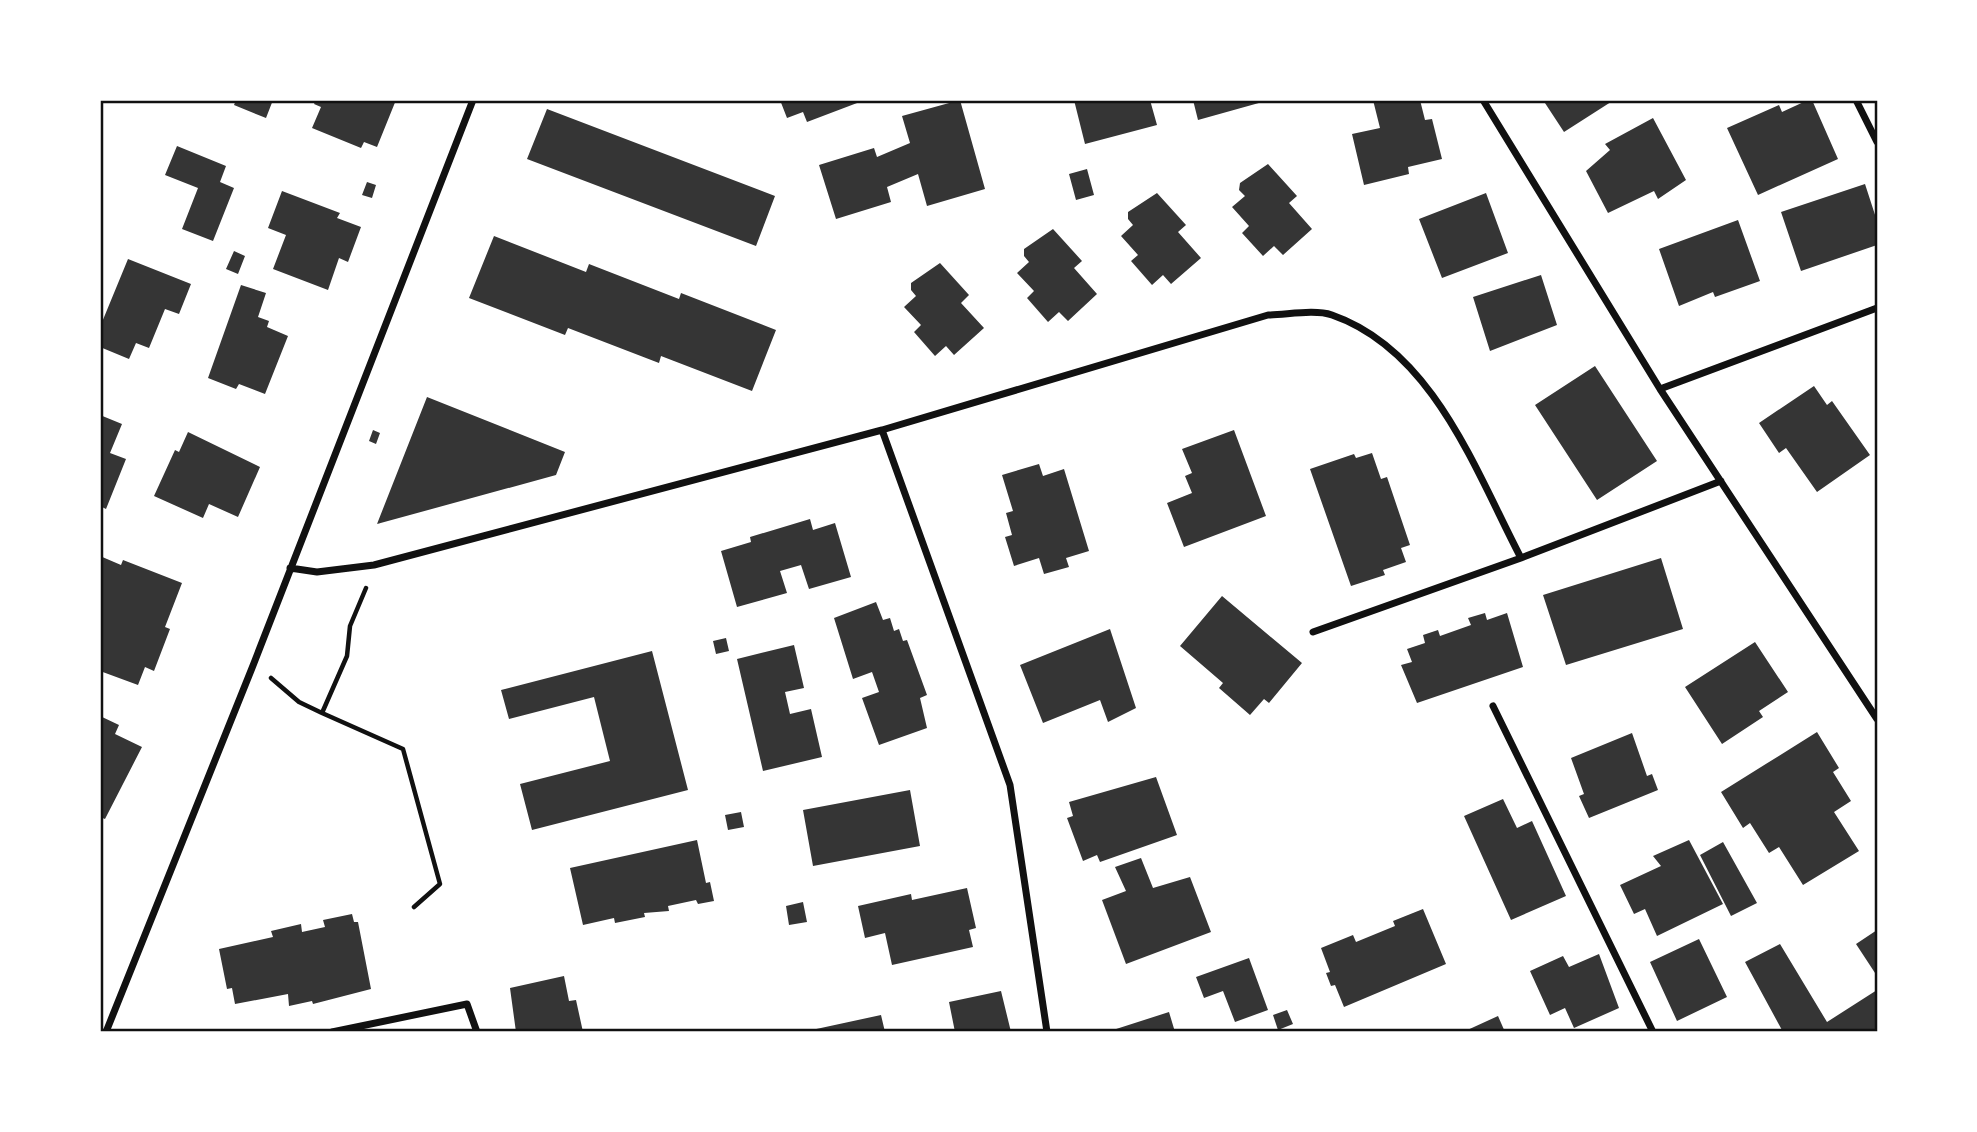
<svg xmlns="http://www.w3.org/2000/svg" width="1977" height="1132" viewBox="0 0 1977 1132" font-family="'PT Sans',sans-serif">
<style>
.building{fill:#353535}
.lines{fill:none;stroke-linecap:round;stroke-linejoin:round}
.path{stroke:#111;stroke-width:4.5}
.minor{stroke:#111;stroke-width:7}
.neatline{fill:none;stroke:#111;stroke-width:2.5}
</style>
<rect width="100%" height="100%" fill="#fff"/>
<path class="building" d="M236 100H273L266 118 234 105Z
M316 100H396L377 147 364 142 361 148 312 128 321 107 314 104Z
M780 100H865L807 122 803 112 787 118Z
M960 100 985 189 927 206 918 174 887 187 891 202 836 219 819 165 874 148 877 157 910 143 902 116Z
M1074 100H1150L1157 125 1085 144Z
M1193 100H1266V101L1198 120Z
M1373 100H1420L1425 120 1432 119 1442 159 1408 167 1409 174 1364 185 1352 134 1380 128Z
M1543 100H1614L1564 132Z
M1808 100H1812L1838 159 1758 195 1727 128 1779 105 1782 112Z
M547 109 775 196 756 246 527 159Z
M1653 118 1686 180 1658 199 1654 191 1608 213 1586 171 1610 150 1605 144Z
M177 146 226 166 220 182 234 188 213 241 182 229 198 188 165 175Z
M1268 164 1297 196 1289 203 1312 229 1283 255 1274 246 1263 256 1242 233 1249 226 1232 207 1245 196 1239 190 1240 183Z
M1087 169 1094 195 1076 200 1069 174Z
M367 182 376 185 372 198 362 195Z
M1865 184 1877 221V245L1801 271 1781 212Z
M282 191 340 213 337 218 361 227 348 262 339 258 328 290 273 269 286 235 268 228Z
M1157 193 1186 225 1178 232 1201 258 1171 284 1163 275 1152 285 1131 261 1138 255 1121 236 1133 225 1128 219V212Z
M1486 193 1508 253 1442 278 1419 219Z
M1738 220 1760 281 1715 297 1713 292 1679 306 1659 249Z
M1053 229 1082 261 1074 268 1097 294 1068 321 1059 312 1048 322 1027 298 1034 291 1017 273 1029 262 1024 256V249Z
M494 236 586 272 589 264 679 299 681 293 776 330 752 391 661 356 659 363 568 328 565 335 469 298Z
M234 251 245 256 238 274 226 269Z
M128 259 191 284 179 314 165 309 149 348 136 343 129 359 100 347V327Z
M940 263 969 295 961 303 984 328 954 355 946 346 935 356 914 332 921 325 904 307 916 296 911 290V283Z
M1541 275 1557 325 1490 351 1473 297Z
M241 285 266 293 258 317 269 321 267 327 288 336 265 394 239 384 236 389 208 378Z
M1595 366 1657 461 1597 500 1535 405Z
M1814 386 1827 405 1832 401 1870 455 1817 492 1786 448 1779 453 1759 423Z
M427 397 565 452 556 475 377 524Z
M100 415 122 424 110 453 126 459 106 509 100 506Z
M373 430 380 433 376 444 369 441Z
M1234 430 1266 516 1184 547 1167 503 1192 493 1185 476 1192 473 1182 449Z
M188 432 260 467 238 517 209 504 203 518 154 496 175 450 179 452Z
M1372 453 1381 479 1387 477 1410 545 1401 548 1406 562 1383 570 1385 575 1351 586 1310 469 1354 454 1356 458Z
M1039 464 1043 476 1064 469 1089 551 1066 558 1069 567 1044 574 1039 558 1014 566 1005 537 1012 535 1006 513 1013 511 1002 475Z
M810 519 813 530 835 523 851 577 809 589 801 565 780 571 787 593 737 607 721 551 751 542 750 537Z
M100 556 121 565 123 560 182 583 165 627 170 629 154 671 145 667 138 685 100 671Z
M1661 558 1683 629 1566 665 1543 595Z
M1222 596 1302 663 1269 703 1264 699 1250 715 1219 688 1223 683 1180 646Z
M876 602 883 620 890 618 894 631 899 629 903 641 907 640 927 695 920 698 927 728 879 745 862 698 879 692 872 672 853 679 834 618Z
M1485 613 1487 620 1507 613 1523 667 1417 703 1401 665 1412 662 1407 649 1425 643 1423 635 1438 630 1440 636 1471 625 1468 618Z
M1110 629 1136 708 1108 722 1100 700 1043 723 1020 665Z
M726 638 729 651 716 654 713 641Z
M1755 642 1788 692 1759 711 1763 717 1722 744 1685 687Z
M794 645 804 688 785 692 790 714 811 709 822 757 763 771 737 659Z
M652 651 688 790 532 830 520 784 610 761 594 697 509 719 501 690Z
M100 716 119 725 115 734 142 747 105 819 100 817Z
M1817 732 1839 768 1833 772 1851 801 1834 812 1859 851 1803 885 1779 847 1769 853 1750 823 1743 828 1721 792Z
M1632 733 1647 776 1652 774 1658 790 1589 818 1579 796 1584 794 1571 758Z
M1156 777 1177 835 1100 862 1097 855 1083 861 1067 818 1073 816 1069 802Z
M910 790 920 846 813 866 803 810Z
M1503 799 1517 828 1532 821 1566 896 1511 920 1464 816Z
M741 812 744 827 728 830 725 815Z
M697 840 706 883 710 882 714 901 698 904 696 900 668 906 669 911 644 913 645 917 615 923 614 918 583 925 570 868Z
M1689 840 1723 904 1657 936 1645 909 1634 914 1620 885 1661 866 1653 856Z
M1723 842 1757 903 1731 916 1700 855Z
M1141 858 1153 888 1190 877 1211 932 1126 964 1102 900 1126 891 1115 867Z
M967 888 976 928 969 930 973 947 892 965 885 933 865 938 858 906 911 894 912 900Z
M803 902 807 922 789 925 786 906Z
M1423 909 1446 964 1344 1007 1335 985 1331 986 1326 973 1330 972 1321 948 1353 935 1356 942 1395 926 1393 921Z
M352 914 354 922H358L371 989 313 1004 312 1001 289 1006 288 994 235 1004 232 988 227 989 219 949 273 937 271 931 301 924 302 932 325 927 323 920Z
M1877 930V976L1856 944Z
M1699 939 1727 997 1677 1021 1650 962Z
M1780 944 1827 1022 1877 990V1032H1783L1745 962Z
M1599 954 1619 1008 1574 1028 1565 1008 1550 1015 1530 971 1563 956 1569 967Z
M1249 958 1268 1010 1235 1022 1223 991 1204 998 1196 977Z
M564 976 569 1001 576 1000 583 1032H516L510 988Z
M1001 991 1011 1032H955L949 1002Z
M1287 1010 1293 1024 1278 1030 1273 1015Z
M1169 1012 1175 1032H1114L1113 1030Z
M881 1015 885 1032H807V1031Z
M1498 1016 1505 1032H1463Z"/>
<g class="lines">
<path class="path" d="M366 588 350 626 347 656 322 713 403 749 440 884 414 907
M271 678 299 702 322 713"/>
<path class="minor" d="M1483 100 1660 389 1877 719
M1856 100 1877 142
M1660 389 1877 308
M882 430 1268 315C1286 315 1314 309 1332 315 1433 350 1475 470 1521 558L1721 481
M290 568 317 572 374 565 882 430 1010 785 1047 1032
M1313 632 1521 558
M1493 706 1653 1032
M106 1032 254 663 473 100
M332 1032 467 1004 477 1032"/>
</g>
<rect width="1977" height="1132" fill="none" stroke="#ffffff" stroke-width="203"/>
<rect x="102" y="102" width="1774" height="928" class="neatline"/>
</svg>
